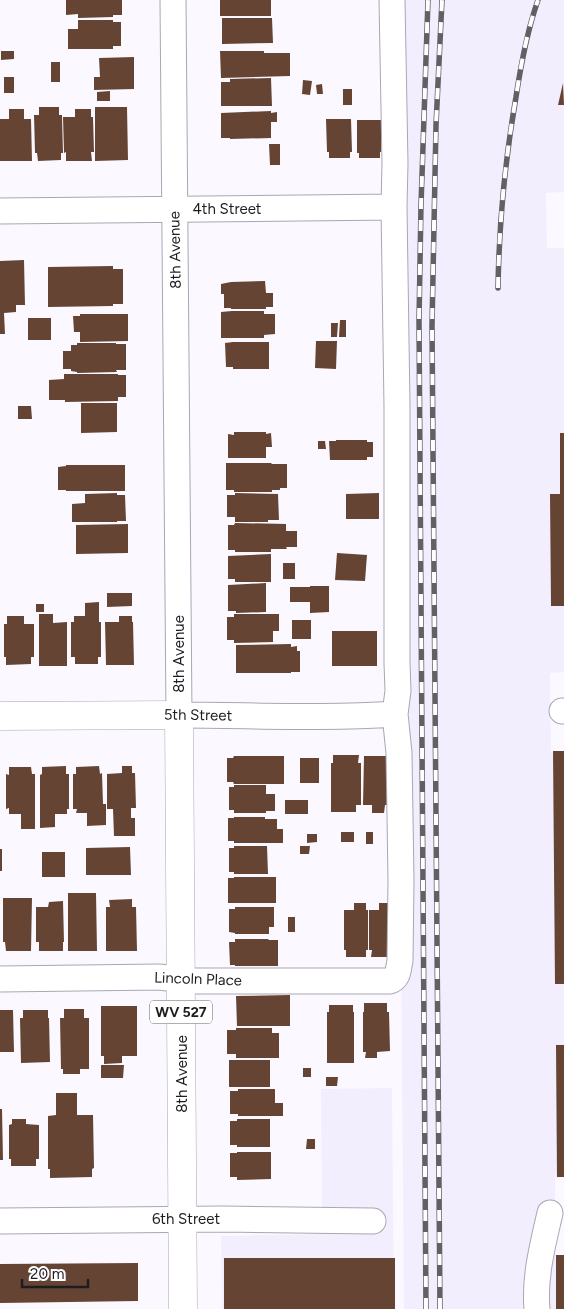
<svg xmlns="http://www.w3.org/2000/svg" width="564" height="1309" viewBox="0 0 564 1309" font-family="Figtree,sans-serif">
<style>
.built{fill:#f3eefe}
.building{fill:#654434}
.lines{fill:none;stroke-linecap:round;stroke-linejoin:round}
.minor-casing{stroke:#aaa6b2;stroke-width:27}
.major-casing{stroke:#aaa6b2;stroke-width:29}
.minor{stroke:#fff;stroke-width:25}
.major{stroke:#fff;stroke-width:28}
.rail-casing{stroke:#616064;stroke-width:5.5}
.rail{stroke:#fff;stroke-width:4;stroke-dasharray:11;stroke-linecap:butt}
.labels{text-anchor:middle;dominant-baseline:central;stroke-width:5;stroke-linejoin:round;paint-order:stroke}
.shield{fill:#fff;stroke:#616063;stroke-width:1}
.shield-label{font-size:14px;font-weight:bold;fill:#1d1c20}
.street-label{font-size:15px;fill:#1d1c20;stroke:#fff}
</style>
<rect width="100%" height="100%" fill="#fbf9ff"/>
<path class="built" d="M393 0H564V192L546 193 547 248H564V672L550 673 551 753H564V1177L555 1178V1258H564V1309H404Z
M392 1088 394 1309H222L221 1236 322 1234 321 1089Z"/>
<path class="building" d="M66 0H122V15H113V17L78 18V14L66 15Z
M220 0H271V16H220Z
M222 18H272L273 43 222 44Z
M78 20H113V22H121V46H113V49H68V29H78Z
M1 51H14V59L1 60Z
M220 51H264V53H290V76L221 78Z
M134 57V89L94 90V77H100L99 58Z
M51 62H60V82H51Z
M4 77H14V93H4Z
M271 78 272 106H221V82H230V79Z
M303 80 312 81 310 95 302 94Z
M563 83 564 105H558Z
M322 84 323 94H317L316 85Z
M343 89H352V105H343Z
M110 91V101H97V92Z
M39 107H59V115H62L63 153H61V160L38 161 37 153H35L34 115H39Z
M95 107H127L128 160 95 161Z
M9 109H24V119H31L32 161H0V119H9Z
M75 109H91V117H93L94 152H91L92 161H66V152L64 153 63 117H75Z
M271 111V113L277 112V122H271V138L230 139V138H221V113Z
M326 119H351L352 152H350V158H329V152H327Z
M357 120H381V152H380V158H359V153H357Z
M269 144H280V165H270Z
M24 260 25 305H16V312L4 313 5 334H0V261Z
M113 266V269H123V304H113V306L48 307V267Z
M265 281 266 293H273V307H266V309H231V308H224V294H221V284L231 282Z
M232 311H264V314H275V334L264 335V338H221V312Z
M80 314H128V341L80 342V332H74L73 316H80Z
M28 318H51V340H28Z
M340 320H346V337H339Z
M331 323H338L337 337H331Z
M316 341H337L336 369 315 368Z
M233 342H269V369H233V367H226L225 343Z
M77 343H116V344H126V370H116L117 372 77 373V372L71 371V369H63V351H71V345H77Z
M64 374H118V375H126V397H118V401L65 402V400H49V380L64 379Z
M81 403H117V432L81 433Z
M18 406H31L32 419H18Z
M234 432H266V434L271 433 272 447H266V458H228V434L234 435Z
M560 433H564V606H551L550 494H560Z
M336 440H367V442H373V457H367V460H330L329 441H336Z
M318 441H325L326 449H318Z
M226 463H272L271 464H287V488H280V490H272V492H234V490H226Z
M66 465H125V491H66V490H58V467L66 466Z
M117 493V495H125L126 521H117V522H72V504L85 503V494Z
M235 493 278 494 279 520H268V522H235V517H227V495H235Z
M379 493V519H346V494Z
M235 523 286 524V531H297V547H286L287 549H271V552H235V550H228V525H234Z
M128 524V553L76 554V525Z
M337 553 367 555 365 581 335 580Z
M271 554V582H235V579H228V556Z
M283 563H295V579H283Z
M266 583V612L236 613V611H228V585Z
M310 586H329V612L310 613V602H290V587H310Z
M107 593H132V606L107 607Z
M99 602V622H101V657H98V664H75V657H71V622H74V616H85V603Z
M36 604H44V612H36Z
M39 614H53V623L67 622V666H39Z
M234 614H279V631H273V642L234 643V640H227V617H234Z
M7 616H24V624H34V657H31V664L6 665V657H4V624H7Z
M119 616H132V622H133L134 665H106L105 622H119Z
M292 620H311V639H292Z
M332 631H377V666H332Z
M291 644V647L297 646V651H300V672H291V673H236V645Z
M553 751H564V984H555Z
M333 755H359L358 763H361V805H356V812H331V763H333Z
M234 756H284V784H234L233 782H227V758H233Z
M364 756H389L392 805H385L384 813H372V805H363Z
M300 758H319V783H300Z
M66 766V774H69V809H67V814H55V827L40 828V775L42 774V767Z
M99 766 100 774 102 773 103 804H106V825L87 826V813H76L77 809H73V774H76V767Z
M122 766H132V773H135L136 808H131V818H135V836H114L113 809H107V774L122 773Z
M9 767H31L32 774H35V829H21V814H9V808L6 809V774L9 775Z
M234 785H266V794H275V811H266V813H234V810H229V787H234Z
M285 800H308V814H285Z
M234 817H265V819H277V829H283V843H234V841H228V818H234Z
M341 832H354V842H341Z
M366 832H373V844H366Z
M307 834H317V842L307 843Z
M234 846H267L268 874H234V872H229V848H234Z
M300 846H310L309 854H300Z
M130 847 131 875H86V848Z
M0 849H2V871H0Z
M42 852H65V877H42Z
M234 877H276V903H228V878H234Z
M68 893H96L97 951H68Z
M3 898H32L31 951H6L5 942H3Z
M132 899V907H136L137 951H106V907H110L109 900Z
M63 901 64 942H63V951H39V942H36V907H48L49 902Z
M354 903H366V910H368V950H366V957H346V950H344V910H354Z
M379 903H392V957H371L372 950H369V910H379Z
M235 907H274V927H269V934H235V933L229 932V909H235Z
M288 917H295V932H288Z
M235 939H269L268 940H278V966H235V965H230L229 942H235Z
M290 995V1026H237L236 996Z
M364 1003H387V1012H389L390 1051 377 1052V1058H365L366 1052H363V1012H364Z
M329 1005H353V1012H354V1063H327V1012H329Z
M101 1006H137V1056H122V1063L104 1064V1056H101Z
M64 1009H84V1018H89V1069H80V1074H63V1069H61L60 1018H64Z
M0 1010H13L14 1052H0Z
M23 1010H48V1018H49L50 1062 21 1063 20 1018H23Z
M236 1028H272V1033H279V1058H236V1054H227V1030H236Z
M556 1045H564V1177H557Z
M229 1060H270V1087H229Z
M101 1065H124L123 1078H101Z
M303 1068H311V1077H303Z
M326 1077H338L337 1086H326Z
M238 1089H275V1103H283V1116H238V1114H230V1091H238Z
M56 1093H77V1115H93L94 1168 92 1169V1177L50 1178V1169H48V1116L56 1115Z
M0 1109H2L3 1160H0Z
M12 1119H26V1124L39 1125V1159H36V1166H11V1159H9V1125L12 1124Z
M237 1119H270V1147H237V1145H230V1121H237Z
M307 1139H315V1149H306Z
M237 1152H271V1179L237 1180V1177H230V1153H237Z
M556 1255H564V1309H556Z
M224 1258H395V1309H224Z
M138 1263V1301L0 1303V1264Z"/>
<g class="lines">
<g class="minor-casing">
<path id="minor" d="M173 0 179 715C251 715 323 719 395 714
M0 211 394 207
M562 711H564
M0 979 159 977 194 981H390C399 978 398 969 400 961L401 880 399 753 395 714 398 691 397 663V407L394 207 395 163 392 0
M0 1221 224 1219 373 1221
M537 1309C534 1277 543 1244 550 1213"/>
</g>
<g class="major-casing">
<path id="major" d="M0 716 179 715 183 1309"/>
</g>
<use href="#minor" class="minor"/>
<use href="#major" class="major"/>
<g class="rail-casing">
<path id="rail" d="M498 288C499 224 505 160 516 97 521 64 527 31 538 0
M426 1309 419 321 421 205 428 0
M440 1309 432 326 436 125 442 0"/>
</g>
<use href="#rail" class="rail"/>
</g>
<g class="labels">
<rect class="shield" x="150" y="1000.5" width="62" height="23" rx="4"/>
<g class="shield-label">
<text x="181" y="1012">WV 527</text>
</g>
<g class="street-label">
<text x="227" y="209">4th Street</text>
<text transform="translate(175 250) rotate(-91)">8th Avenue</text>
<text transform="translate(179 654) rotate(-90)">8th Avenue</text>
<text transform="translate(198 715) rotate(1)">5th Street</text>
<text transform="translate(198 979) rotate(2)">Lincoln Place</text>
<text transform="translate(182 1074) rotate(-90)">8th Avenue</text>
<text x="186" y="1219">6th Street</text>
</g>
</g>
<path d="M22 1279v8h66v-8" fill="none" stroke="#1d1c20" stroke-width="2.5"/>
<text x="30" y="1279" font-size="15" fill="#1d1c20" stroke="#ffffff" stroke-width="4" paint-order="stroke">20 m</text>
</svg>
